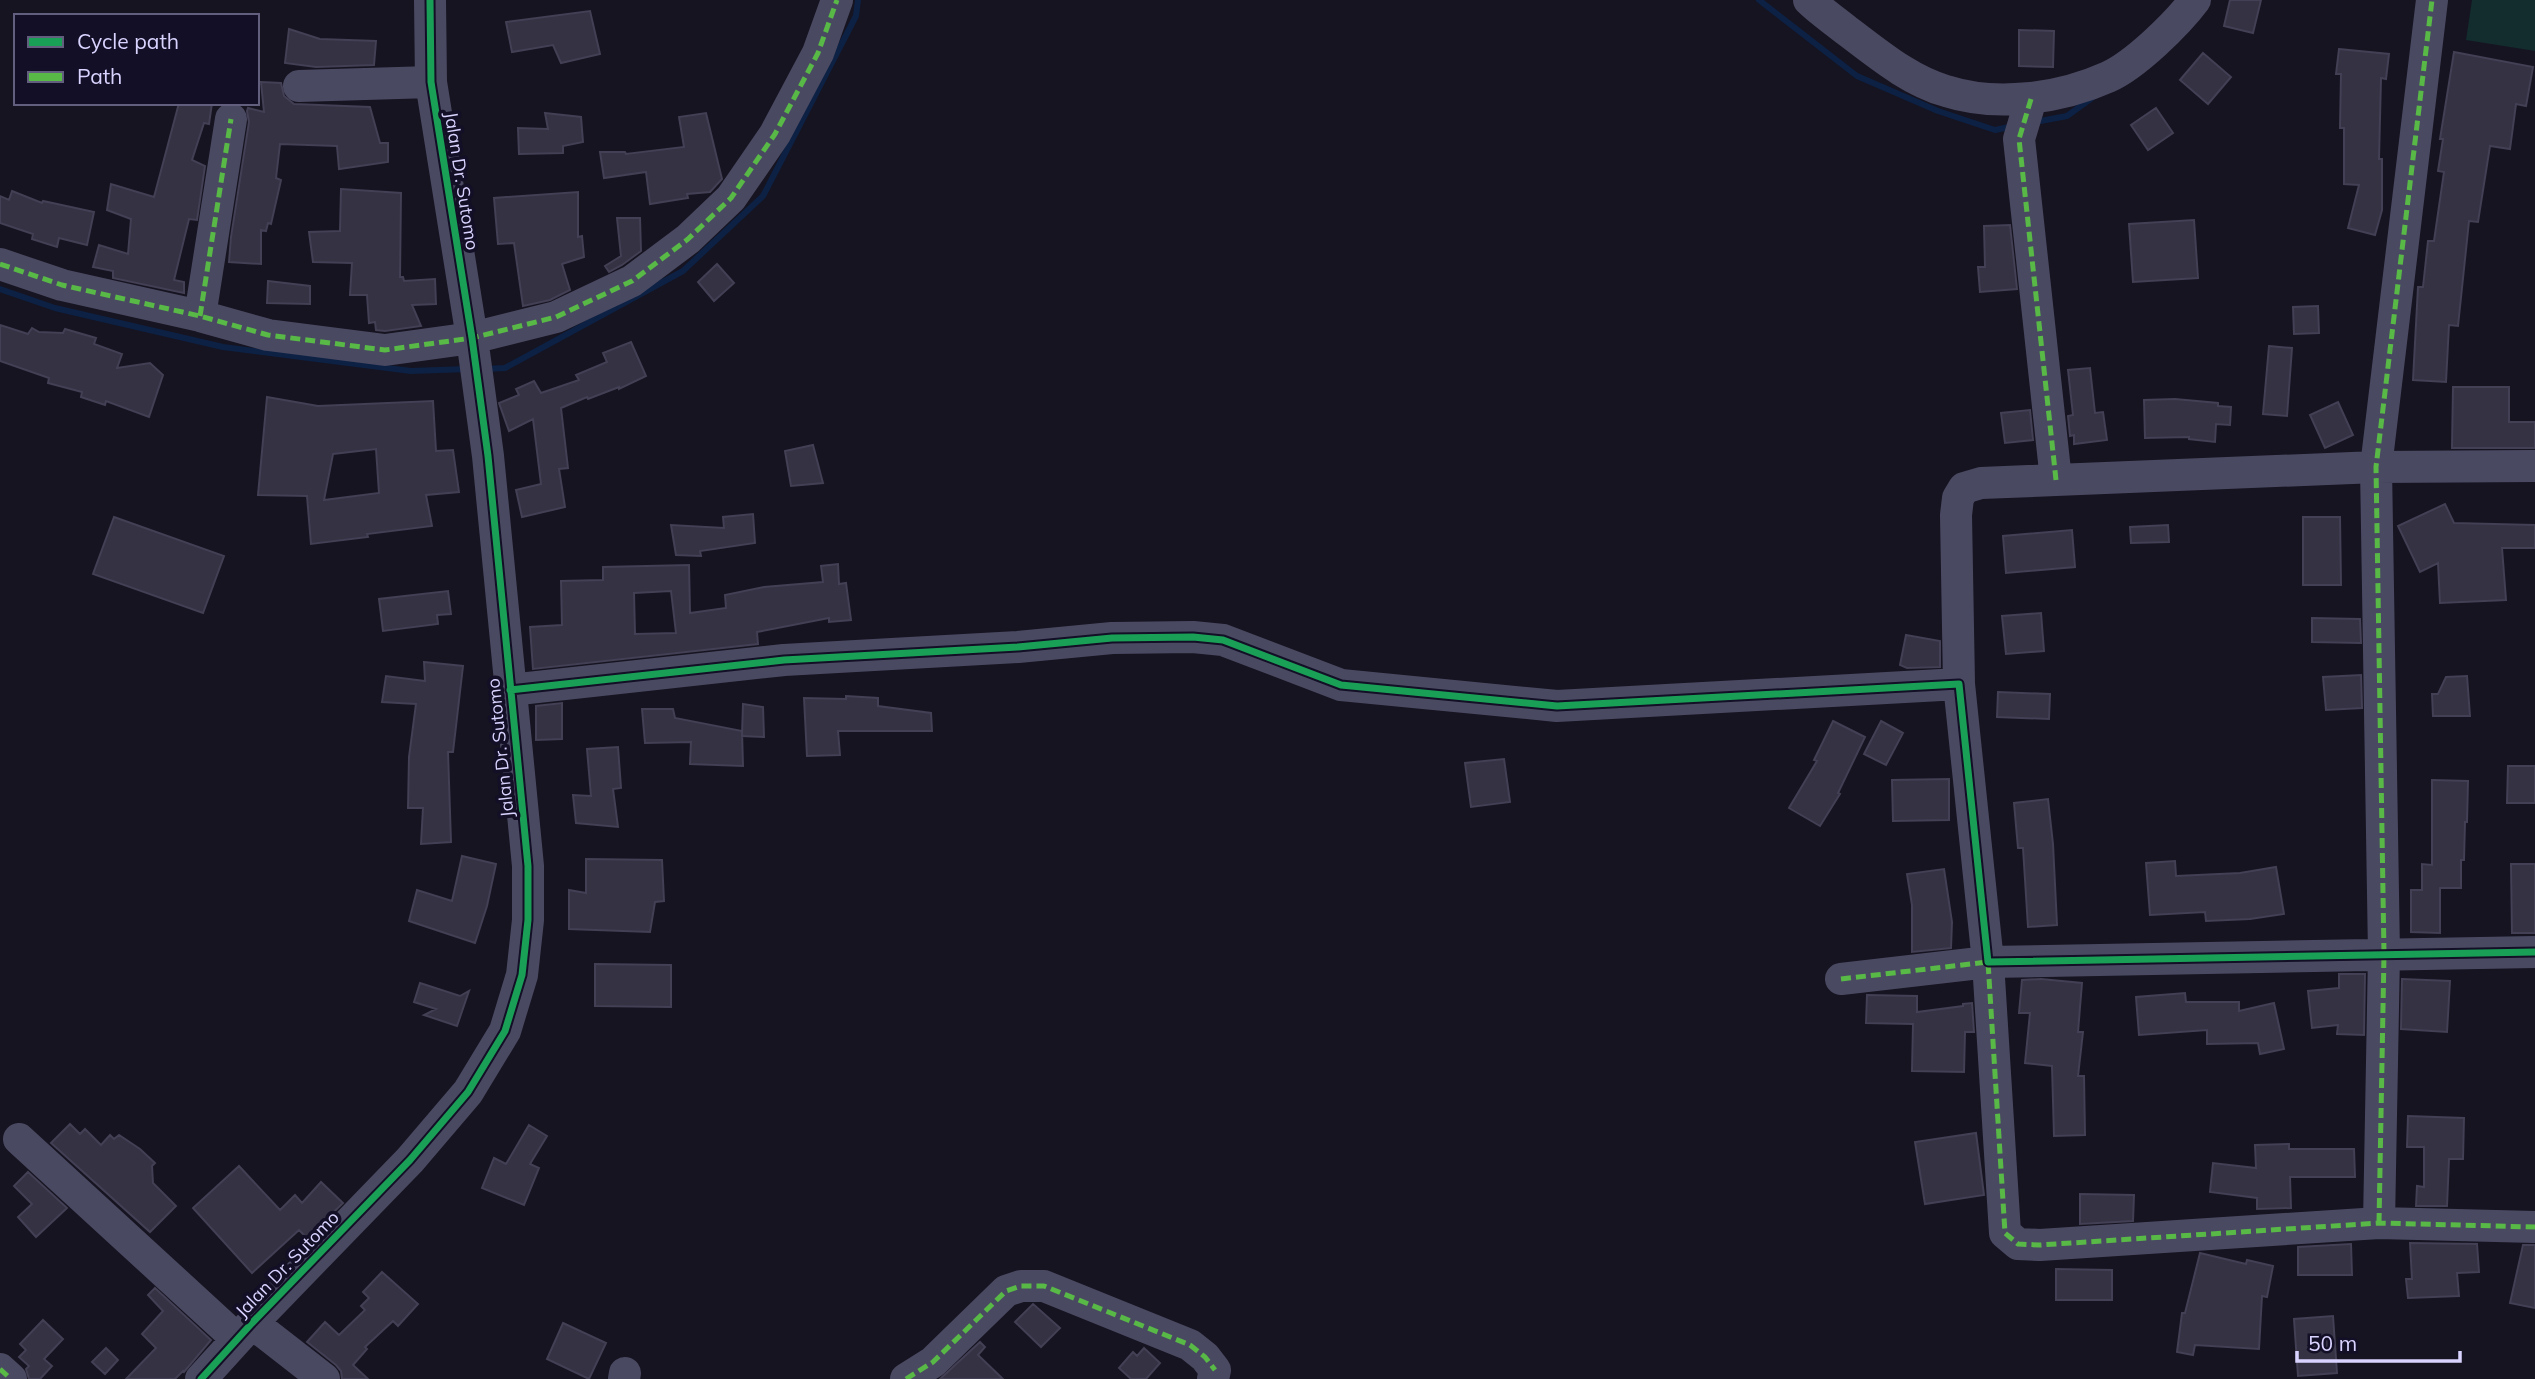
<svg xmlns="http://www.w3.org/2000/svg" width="2535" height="1379" viewBox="0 0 2535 1379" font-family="Mulish,sans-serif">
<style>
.green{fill:#132c2d}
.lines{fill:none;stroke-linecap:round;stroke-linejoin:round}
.stream{stroke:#0d2144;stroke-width:6}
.building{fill:#343243;stroke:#433f54;stroke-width:2;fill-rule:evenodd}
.minor{stroke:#4a4962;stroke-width:32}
.quiet{stroke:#58b947;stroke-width:5;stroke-dasharray:10 5;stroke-linecap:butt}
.cycleway-casing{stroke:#130f26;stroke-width:11}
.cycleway{stroke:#1a9f57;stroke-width:7}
.labels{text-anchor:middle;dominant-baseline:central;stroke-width:7;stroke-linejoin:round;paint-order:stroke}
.street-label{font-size:18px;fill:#d9d4ff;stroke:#130f26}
</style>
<rect width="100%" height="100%" fill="#161421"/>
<path class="green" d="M2472 0H2535V51L2466 40Z"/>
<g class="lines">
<path class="stream" d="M1759 0 1857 76 1938 111 1995 130 2014 126
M2035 122 2067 116 2092 98
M0 289 55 308 223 347 411 371 468 369
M486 369 505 368 683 271 763 196 856 16 858 0"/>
</g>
<path class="building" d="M2230 0H2261L2253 33 2224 26Z
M590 11 600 54 561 63 553 45 512 52 506 22Z
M289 29 320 39 376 41 374 65 316 67 285 63Z
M2019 30 2054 31 2053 67 2019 66Z
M2339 49 2389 54 2386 79 2381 78 2379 159H2382V210L2375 235 2348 228 2359 185 2344 184V128H2340L2341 74H2336Z
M2454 52 2533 67 2526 106 2516 104 2510 149 2490 146 2478 222 2469 221 2458 326 2449 325 2446 382 2413 380 2418 287H2423L2428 241H2434L2444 172 2438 171 2443 139H2440Z
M2203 53 2231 77 2208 104 2180 80Z
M261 82 281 83 284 96 294 104 370 107 380 143H388V162L339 169 337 146 280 144 276 178 281 180 271 224 268 223 266 231 261 230V264L229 262 231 237 249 122 247 111 248 108 264 112Z
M179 103H212L209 124 204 123 192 160 205 166 197 220 189 219 174 280 184 282V293L113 278V271L93 267 99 245 128 254 131 219 107 210 111 184 154 197Z
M2156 108 2173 133 2148 150 2131 125Z
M545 113 581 117 583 142 563 146V153L519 154 518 128 548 129Z
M706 113 722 179 710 192 687 194 688 198 650 204 646 172 604 178 600 152H625L626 154 684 147 679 117Z
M341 189 401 193 400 277H403L404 281 435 279 436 304 412 305 421 326 385 331 376 330 375 322 369 323 367 295H350L352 263 313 262 309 232 340 231Z
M12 191 42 203 43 201 94 212 87 245 59 238 57 247 32 239 33 234 0 223V196L9 200Z
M578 192V237L582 236 584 257 562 264 570 290 550 300 523 306 514 243 498 244 494 198Z
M617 218H640L641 251 622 265 609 272 605 266 621 256Z
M2194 220 2198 278 2133 282 2129 224Z
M2010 225 2017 289 1980 292 1978 267H1985L1984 226Z
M717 264 734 283 714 301 698 282Z
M268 281 310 286V304L267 303Z
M2318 306 2319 333 2294 334 2293 307Z
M0 325 28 334 32 328 39 332 63 333 65 329 96 338 94 344 122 354 117 368 150 363 163 375 149 417 106 401 105 405 81 397 82 392 48 383 49 378 0 361Z
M631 342 646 376 619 389V387L588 399 587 397 561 408 568 468 559 469 565 507 522 517 516 490 541 484 533 419 509 431 499 403 519 395 516 389 534 381 541 393 579 380 576 375 607 362 603 353Z
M2269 346 2292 348 2287 416 2263 414Z
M2090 368 2095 413 2103 412 2107 440 2074 444V435L2070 436 2068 416 2073 415 2068 370Z
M2453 387H2509V422H2535V448H2452Z
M267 397 318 406 433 401 436 451 453 450 459 492 426 495 432 526 367 534 368 537 311 544 307 496 258 495ZM376 449 379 493 324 500 333 454Z
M2175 399 2218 403V406L2231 407 2230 425 2216 424 2215 442 2189 439V437L2145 438 2144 400Z
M2338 402 2353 435 2325 448 2310 415Z
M2030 410 2033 440 2005 443 2001 413Z
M813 445 823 483 791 486 785 451Z
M2445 504 2454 523 2535 525V548H2502L2506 600 2440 603 2438 563 2420 572 2398 526Z
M753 514 755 543 700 551 701 556 676 555 671 525 724 528 723 517Z
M114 517 224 556 203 613 93 574Z
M2303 517H2340L2341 585H2303Z
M2168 525 2169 542 2131 543 2130 527Z
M2072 530 2075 567 2006 573 2003 536Z
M838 564 839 584 846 583 851 620 829 622V618L757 632 758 644 533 669 530 627 562 625 561 581 603 580V567L689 565 690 613 726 608 725 595 764 587 823 582 821 566ZM671 591 676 633 635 634 634 593Z
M448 591 451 614 437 615 438 624 383 631 379 599Z
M2041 613 2044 651 2006 654 2002 616Z
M2312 618 2360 619 2361 643 2312 642Z
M1906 635 1940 641V667L1907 668 1900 665Z
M424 662 463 666 453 752H448L451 842 421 844 423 808H408L409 757 416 704 382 702 386 676 425 681Z
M2361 675 2362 708 2326 710 2323 677Z
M2467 676 2470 716H2433L2432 694H2438L2446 677Z
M1998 692 2050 694 2049 719 1997 717Z
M846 696 878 698V706L931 713 932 731H838L840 755 807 756 804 698 846 699Z
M562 703V739L536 740V706Z
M743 704 763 707 764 737 742 736Z
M642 709H673L675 718 742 731 743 766 690 764 691 742 645 743Z
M1833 721 1865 737 1838 793 1840 794 1820 826 1789 808 1817 761 1814 760Z
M1881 721 1903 733 1886 765 1864 754Z
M618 747 621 788 613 789 618 827 576 823 573 795 591 796 587 749Z
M1504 759 1510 802 1471 807 1465 763Z
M2508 766H2535V803H2507Z
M1949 779V820L1893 821 1892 780Z
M2432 780 2468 781 2467 822H2465L2464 860H2461V888H2440V933L2411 932V890H2422V864L2432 865Z
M2048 799 2053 844 2057 925 2028 927 2023 848H2018L2014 803Z
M462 856 496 864 487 906 475 943 409 921 417 890 452 901Z
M586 859 662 860 664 901 655 902 650 932 569 929V890L586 893Z
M2175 861 2176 876 2240 873 2276 867 2284 914 2250 919 2206 921 2205 912 2150 915 2146 863Z
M2511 864H2535V933H2512Z
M1944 869 1952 922 1951 948 1912 952V905L1907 874Z
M595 964 671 965V1007L595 1006Z
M2339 974H2365L2364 1035 2337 1034 2338 1025 2312 1028 2308 991 2339 988Z
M2041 979 2082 983 2078 1032H2083L2078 1076H2084L2085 1135 2054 1136 2052 1066 2025 1063 2030 1013H2019L2022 980Z
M2402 979 2450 981 2447 1032 2401 1029Z
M420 983 460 996 469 991 457 1026 424 1015 436 1009 414 1002Z
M2185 993 2186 1002H2239V1011L2274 1003 2284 1049 2260 1054 2258 1043 2207 1044V1030L2139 1035 2136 997Z
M1867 995 1917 996V1012L1963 1006V1004L1972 1003 1974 1032H1965L1964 1072 1912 1071 1913 1024 1866 1023Z
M2408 1116 2464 1118 2463 1159H2449L2447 1206H2416L2417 1186 2424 1187V1147H2407Z
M70 1124 80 1134 85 1129 101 1145 110 1135 114 1139 119 1135 140 1149 155 1163 152 1166 153 1183 176 1206 150 1232 51 1143Z
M529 1125 547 1136 530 1164 539 1168 524 1205 482 1188 494 1158 506 1164Z
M1976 1133 1984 1195 1925 1204 1915 1142Z
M2289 1144V1149H2354L2355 1177H2290L2291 1208 2257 1209V1198L2210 1192 2213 1163 2256 1168 2255 1145Z
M239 1166 280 1210 295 1195 302 1203 321 1182 343 1203 307 1238 299 1230 252 1273 193 1208Z
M28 1172 67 1208 36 1237 18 1217 32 1204 14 1186Z
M2080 1194 2134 1195 2133 1221 2080 1224Z
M2410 1243 2477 1244 2479 1272 2457 1273 2459 1296 2408 1298 2406 1279H2412Z
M2351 1244 2352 1275H2298V1247Z
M2523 1245H2535V1308L2510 1303Z
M2200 1253 2246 1264 2247 1260 2273 1266 2267 1297 2262 1296 2259 1349 2195 1345 2193 1355 2177 1352 2182 1313H2185Z
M2056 1269 2112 1270V1300H2056Z
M382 1272 418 1304 398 1326 393 1321 365 1347 367 1349 353 1365 368 1379H342L341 1371 336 1365 307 1342 325 1322 339 1335 365 1310 361 1306 369 1298 363 1292Z
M155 1288 211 1340 184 1372 183 1371 175 1379H126L156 1348 142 1334 163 1311 148 1295Z
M1033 1304 1060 1328 1041 1347 1015 1322Z
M2333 1316 2337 1373 2298 1376 2294 1319Z
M43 1320 63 1339 44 1359 52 1366 40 1379H29L26 1369 29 1366 19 1357 26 1350 20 1344Z
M563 1323 606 1343 589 1379 547 1359Z
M980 1342 985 1347 978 1355 1003 1379H940Z
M106 1348 118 1360 105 1374 92 1362Z
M1144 1348 1160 1363 1146 1379H1131L1119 1368 1133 1352 1137 1356Z"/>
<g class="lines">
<path class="minor" d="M1809 0C1820 11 1834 20 1846 30 1877 53 1908 80 1946 91 1996 107 2059 99 2108 77 2135 65 2177 24 2195 0
M299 86 431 82
M2031 99 2019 139 2056 480
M0 264 62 285 200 316 268 335 385 350 472 338 556 317 632 281 688 239 731 198 775 134 818 53 837 0
M200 316 231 119
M1959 684 1956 515 1958 498 1964 488 1981 483 2056 480 2376 467 2535 466
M510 690 784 660 1018 647 1112 638 1193 637 1223 640 1341 685 1557 706 1959 684 1988 962 2535 952
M1841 979 1988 962 2005 1233 2018 1244 2040 1245 2379 1223 2535 1227
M19 1139 237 1339
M2379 1223 2384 954 2376 467 2432 0
M252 1323 324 1379
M0 1369 11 1379
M201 1379 252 1323 410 1160 468 1092 505 1031 522 975 528 920V866L488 456 472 338 431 82 430 0
M624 1379 625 1373
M906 1379 933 1362 1006 1291 1021 1286H1044L1190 1345 1205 1357 1215 1370 1213 1379"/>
<path class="quiet" d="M2031 99 2019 139 2056 480
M0 264 62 285 200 316 268 335 385 350 472 338 556 317 632 281 688 239 731 198 775 134 818 53 837 0
M200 316 231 119
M1841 979 1988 962 2005 1233 2018 1244 2040 1245 2379 1223 2535 1227
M2379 1223 2384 954 2376 467 2432 0
M0 1369 11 1379
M906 1379 933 1362 1006 1291 1021 1286H1044L1190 1345 1205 1357 1215 1370"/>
<g class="cycleway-casing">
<path id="cycleway" d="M510 690 784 660 1018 647 1112 638 1193 637 1223 640 1341 685 1557 706 1959 684 1988 962 2535 952
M201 1379 252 1323 410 1160 468 1092 505 1031 522 975 528 920V866L488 456 472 338 431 82 430 0"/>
</g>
<use href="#cycleway" class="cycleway"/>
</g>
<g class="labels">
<g class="street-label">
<text transform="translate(462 181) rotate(81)">Jalan Dr. Sutomo</text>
<text transform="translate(500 748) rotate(-96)">Jalan Dr. Sutomo</text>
<text transform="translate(287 1264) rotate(-46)">Jalan Dr. Sutomo</text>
</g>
</g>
<rect x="14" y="14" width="245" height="91" fill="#130f26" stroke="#625e7d" stroke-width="2"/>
<rect x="28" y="37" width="35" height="10" fill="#1a9f57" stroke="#625e7d" stroke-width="2"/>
<text x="77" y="49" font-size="21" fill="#d9d4ff">Cycle path</text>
<rect x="28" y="72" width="35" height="10" fill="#58b947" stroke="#625e7d" stroke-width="2"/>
<text x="77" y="84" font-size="21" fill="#d9d4ff">Path</text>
<path d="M2297 1351v10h163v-10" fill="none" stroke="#d9d4ff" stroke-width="3.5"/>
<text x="2308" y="1351" font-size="21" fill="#d9d4ff" stroke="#130f26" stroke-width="5" paint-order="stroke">50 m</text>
</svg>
